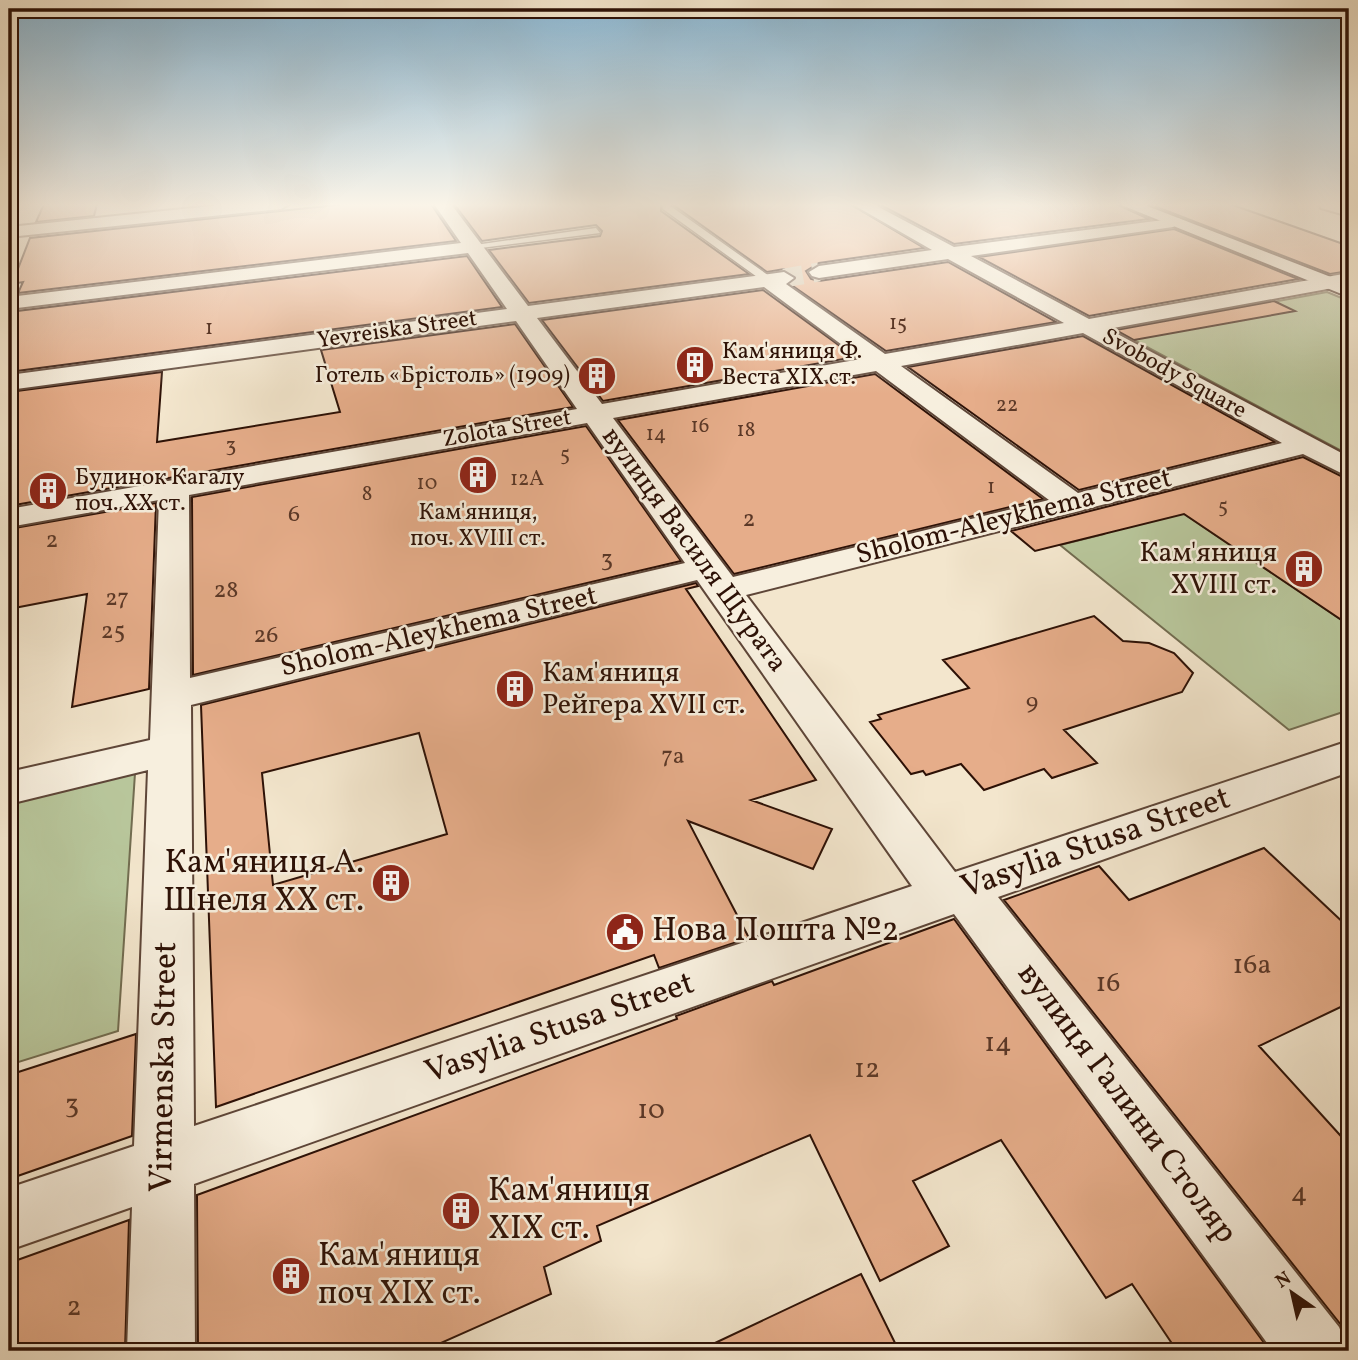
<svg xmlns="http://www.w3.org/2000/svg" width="1358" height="1360" viewBox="0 0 1358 1360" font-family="Vollkorn,serif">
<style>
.green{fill:#b8c69b;stroke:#726c50;stroke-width:2}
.building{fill:#e6ad8a;stroke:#2d1106;stroke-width:2;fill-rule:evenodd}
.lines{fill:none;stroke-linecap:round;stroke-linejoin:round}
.street-tunnel{stroke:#d5c6af;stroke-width:19;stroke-dasharray:19 10;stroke-linecap:butt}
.lane-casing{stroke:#5e4638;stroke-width:3}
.street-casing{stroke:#5e4638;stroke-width:4}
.secondary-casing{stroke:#2d1106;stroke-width:4}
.lane{fill:#f7efde;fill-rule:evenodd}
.street{fill:#f7efde;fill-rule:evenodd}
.secondary{fill:#f7efde;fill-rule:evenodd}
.labels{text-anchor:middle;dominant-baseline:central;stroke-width:5;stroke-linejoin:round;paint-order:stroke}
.far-number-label{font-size:21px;fill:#5b3827}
.far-street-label{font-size:23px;fill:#2d1106;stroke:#f7efde}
.far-poi-label{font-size:23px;fill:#2d1106;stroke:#f7efde;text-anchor:start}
.number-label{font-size:24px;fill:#5b3827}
.street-label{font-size:28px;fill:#2d1106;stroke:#f7efde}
.poi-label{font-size:28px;fill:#2d1106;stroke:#f7efde;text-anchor:end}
.near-number-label{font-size:28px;fill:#5b3827}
.near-street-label{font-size:33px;fill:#2d1106;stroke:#f7efde}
.near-poi-label{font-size:33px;fill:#2d1106;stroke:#f7efde;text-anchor:start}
</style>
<rect width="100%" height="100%" fill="#f3e6cd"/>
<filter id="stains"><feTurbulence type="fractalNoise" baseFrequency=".00286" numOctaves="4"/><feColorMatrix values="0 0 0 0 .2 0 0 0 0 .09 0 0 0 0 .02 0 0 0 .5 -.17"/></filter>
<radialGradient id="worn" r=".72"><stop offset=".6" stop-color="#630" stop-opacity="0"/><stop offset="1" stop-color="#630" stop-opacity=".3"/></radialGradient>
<path class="green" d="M1327 292 1349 301V455L1117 331Z
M1156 495 1349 625V710L1289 730 1060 545 1104 534Z
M136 758 118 1031 9 1065V788Z"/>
<path class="building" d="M44 204H97L94 216 36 222Z
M345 204H431L456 241 18 293 23 282 12 284 30 238Z
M454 204H661V211L749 274 529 303 489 250 600 236 602 231 596 225 482 241Z
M672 204H850L924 248 819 263 806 271 811 279 819 281 948 262 1056 322 886 351 790 284 795 276 784 269 767 272Z
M879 204H1116L1149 219 954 244Z
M1149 204H1230L1349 246V271L1330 274Z
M1174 229 1298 279 1089 316 979 257Z
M467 256 502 307 9 372V312Z
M763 290 855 357 603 401 542 320Z
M1274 301 1295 311 1134 340 1116 330Z
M515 324 573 407 9 506V392L162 372 157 442 340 412 321 350Z
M1083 336 1275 442 1079 490 908 367Z
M875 374 1043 499 734 574 618 420Z
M586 426 681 561 193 675 192 497Z
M1303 457 1349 480V625L1184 514 1035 551 1011 531Z
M156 503 149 689 72 707 87 594 9 609V529Z
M696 583 698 586 686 589 816 780 751 800 832 829 813 869 688 821 749 938 659 968 654 955 216 1107 201 705ZM419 733 447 834 273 885 262 773Z
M1094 616 1123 641 1149 643 1174 653 1193 673 1182 692 1064 730 1097 763 1052 778 1044 769 984 790 961 764 926 775 923 771 911 774 870 722 881 719 878 715 969 688 943 660Z
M1264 848 1349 928V1003L1259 1046 1349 1145V1345L1341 1325 1004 900 1099 866 1129 900Z
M954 919 1270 1351H1177L1132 1284 1106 1298 1001 1140 913 1181 949 1246 880 1281 810 1135 597 1226 601 1241 544 1267 551 1294 423 1351H198L197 1195 677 1019 676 1016 772 981 774 985Z
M136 1034 132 1136 9 1179V1075Z
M129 1220 125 1351H9V1263Z
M861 1274 899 1351H698Z"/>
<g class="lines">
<path class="street-tunnel" d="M784 278 819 272"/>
<g class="lane-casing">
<path id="lane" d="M663 205H669L772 278V282H764L663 209Z
M596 228 600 233 473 249 468 246Z"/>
</g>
<g class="street-casing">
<path id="street" d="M231 204H289L281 209 9 237V227Z
M434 204H451L528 306 784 272 794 278 786 284 885 354 1064 323 948 259 819 278 812 276 809 272 819 266 932 250 852 204H873L954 247 1179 218 1182 222 1173 227 971 256 1089 319 1349 273V285L1108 329 1349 457V477L1303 454 746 595 955 872 1349 741V772L998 897 1339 1327 1349 1351H1273L954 914 194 1184 195 1351H127L132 1207 9 1250V1188L134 1146 148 770 9 804V772L150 740 159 500 9 527V509L577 409 516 321 9 390V375L507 309 468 253 9 309V297L461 243ZM764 287 861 359 602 404 537 318ZM1083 333 1282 443 1078 493 901 366ZM876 371 1049 500 733 577 613 418ZM587 423 685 563 190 678 189 495ZM697 580 912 886 194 1126 191 705Z
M1319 204 1349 205V216L1321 208Z"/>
</g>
<g class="secondary-casing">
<path id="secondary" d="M1119 204H1142L1349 284V297Z"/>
</g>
<use href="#lane" class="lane"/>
<use href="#street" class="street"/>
<use href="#secondary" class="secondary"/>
</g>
<linearGradient id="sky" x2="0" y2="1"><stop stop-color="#89b8d6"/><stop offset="0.52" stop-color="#faf4e8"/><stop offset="1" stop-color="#faf4e8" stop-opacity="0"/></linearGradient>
<rect width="1358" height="394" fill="url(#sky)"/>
<defs>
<g id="building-disc" transform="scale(2.0125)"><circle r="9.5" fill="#8f2418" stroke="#f7efde"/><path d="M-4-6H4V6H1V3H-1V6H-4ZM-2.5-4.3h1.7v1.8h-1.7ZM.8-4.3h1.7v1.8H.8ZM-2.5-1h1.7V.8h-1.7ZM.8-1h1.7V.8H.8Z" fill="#fff"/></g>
<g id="civic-disc" transform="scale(2.0125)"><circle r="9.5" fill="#8f2418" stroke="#f7efde"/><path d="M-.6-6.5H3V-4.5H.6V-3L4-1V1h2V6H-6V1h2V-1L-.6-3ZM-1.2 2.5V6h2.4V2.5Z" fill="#fff"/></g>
</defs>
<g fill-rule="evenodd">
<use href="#building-disc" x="695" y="365"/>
<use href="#building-disc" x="597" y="376"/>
<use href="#building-disc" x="478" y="475"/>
<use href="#building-disc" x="48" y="491"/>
<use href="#building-disc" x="1304" y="569"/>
<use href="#building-disc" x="515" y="689"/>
<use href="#building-disc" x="391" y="883"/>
<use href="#civic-disc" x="625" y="932"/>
<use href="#building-disc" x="461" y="1211"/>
<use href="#building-disc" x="291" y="1276"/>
</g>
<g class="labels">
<g class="far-number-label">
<text x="898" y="323">15</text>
<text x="209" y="328">1</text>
<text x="1007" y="405">22</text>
<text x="700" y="426">16</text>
<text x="746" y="430">18</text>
<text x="656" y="434">14</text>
<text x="231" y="445">3</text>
<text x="565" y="454">5</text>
<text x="527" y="479">12А</text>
<text x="427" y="483">10</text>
<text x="991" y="487">1</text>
<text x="367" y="494">8</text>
<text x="1223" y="506">5</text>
</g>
<g class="far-street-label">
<text transform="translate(397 330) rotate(-8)">Yevreiska Street</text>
<text transform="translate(1174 374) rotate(29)">Svobody Square</text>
<text transform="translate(507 429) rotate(-10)">Zolota Street</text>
</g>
<g class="far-poi-label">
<text x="722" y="352">Кам'яниця Ф.<tspan x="722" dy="26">Веста XIX ст.</tspan></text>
<text x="570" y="376" text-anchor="end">Готель «Брістоль» (1909)</text>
<text x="75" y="478">Будинок Кагалу<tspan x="75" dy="26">поч. XX ст.</tspan></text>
<text x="478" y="513" text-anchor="middle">Кам'яниця,<tspan x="478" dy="26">поч. XVIII ст.</tspan></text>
</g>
<g class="number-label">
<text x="294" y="515">6</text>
<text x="749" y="520">2</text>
<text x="52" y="541">2</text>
<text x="607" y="560">3</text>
<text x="226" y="591">28</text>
<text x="117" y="599">27</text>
<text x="113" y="632">25</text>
<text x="266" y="636">26</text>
<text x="1032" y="703">9</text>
<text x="673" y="757">7а</text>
</g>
<g class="street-label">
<text transform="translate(1014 517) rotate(-14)">Sholom-Aleykhema Street</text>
<text transform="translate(694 550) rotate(54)">вулиця Василя Щурата</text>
<text transform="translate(439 632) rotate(-13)">Sholom-Aleykhema Street</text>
</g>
<g class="poi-label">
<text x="1277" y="553">Кам'яниця<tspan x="1277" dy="32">XVIII ст.</tspan></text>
<text x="542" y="673" text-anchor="start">Кам'яниця<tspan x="542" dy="32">Рейгера XVII ст.</tspan></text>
</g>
<g class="near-number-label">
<text x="1252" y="965">16а</text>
<text x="1108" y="983">16</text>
<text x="998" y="1043">14</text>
<text x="867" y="1069">12</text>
<text x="72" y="1105">3</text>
<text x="651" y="1110">10</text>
<text x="1299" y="1193">4</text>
<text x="74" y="1307">2</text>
</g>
<g class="near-street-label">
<text transform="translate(1096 844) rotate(-19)">Vasylia Stusa Street</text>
<text transform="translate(560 1029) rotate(-19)">Vasylia Stusa Street</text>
<text transform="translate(165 1067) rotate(-89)">Virmenska Street</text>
<text transform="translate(1126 1104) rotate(53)">вулиця Галини Столяр</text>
</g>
<g class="near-poi-label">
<text x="364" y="864" text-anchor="end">Кам'яниця А.<tspan x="364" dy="38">Шнеля XX cт.</tspan></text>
<text x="652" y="932">Нова Пошта №2</text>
<text x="488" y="1192">Кам'яниця<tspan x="488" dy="38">XIX ст.</tspan></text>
<text x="318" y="1257">Кам'яниця<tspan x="318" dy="38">поч XIX ст.</tspan></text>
</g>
</g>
<rect width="1358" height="1360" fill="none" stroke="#f3e6cd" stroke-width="35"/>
<rect x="10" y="10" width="1337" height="1339" fill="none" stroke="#2d1106" stroke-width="3.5"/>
<rect x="18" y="18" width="1323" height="1325" fill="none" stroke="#2d1106" stroke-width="2"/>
<g transform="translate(1292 1293) rotate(326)" stroke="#f7efde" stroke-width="5" paint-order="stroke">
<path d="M0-5L12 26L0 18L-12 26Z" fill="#2d1106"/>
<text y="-10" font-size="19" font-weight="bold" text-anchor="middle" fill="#2d1106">N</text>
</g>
<rect width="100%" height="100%" filter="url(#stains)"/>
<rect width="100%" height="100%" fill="url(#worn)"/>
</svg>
